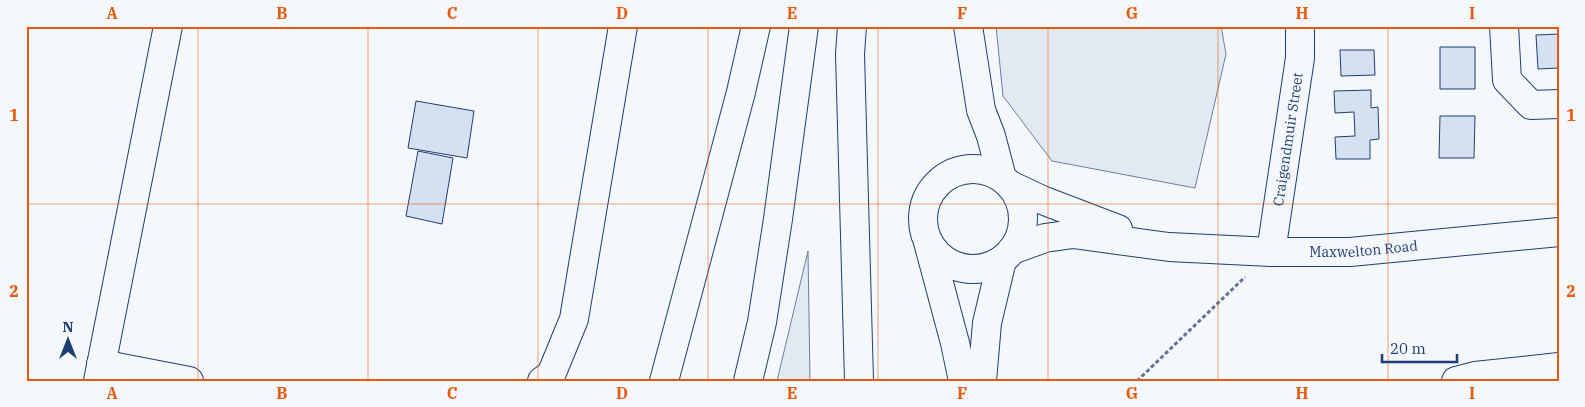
<svg xmlns="http://www.w3.org/2000/svg" width="1585" height="407" viewBox="0 0 1585 407" font-family="'IBM Plex Serif',serif">
<style>
.green{fill:#e3e9f0;stroke:#687fa3}
.building{fill:#d5e0f0;stroke:#1d3f73}
.lines{fill:none;stroke-linecap:round;stroke-linejoin:round}
.minor-casing{stroke:#1d3f73;stroke-width:30}
.highway-casing{stroke:#1d3f73;stroke-width:30}
.path{stroke:#5e769c;stroke-width:3;stroke-dasharray:4 2.5;stroke-linecap:butt}
.minor{stroke:#f4f7fb;stroke-width:28}
.highway{stroke:#f4f7fb;stroke-width:28}
.grid{fill:none;stroke:#e8590c;stroke-width:1;stroke-opacity:0.55}
.labels{text-anchor:middle;dominant-baseline:central;stroke-width:4;stroke-linejoin:round;paint-order:stroke}
.street-label{font-size:14px;fill:#1d3f73;stroke:#f4f7fb}
.neatline{fill:none;stroke:#e8590c;stroke-width:2}
.grid-label{font-size:16px;text-anchor:middle;font-weight:bold;fill:#e8590c}
</style>
<rect width="100%" height="100%" fill="#f4f7fb"/>
<path class="green" d="M996 26H1221L1226 54 1195 188 1052 161 1003 96Z
M808 251 810 381H777Z"/>
<path class="building" d="M1559 34V68L1538 69 1536 35Z
M1440 47H1475V89H1440Z
M1340 50H1374L1375 75 1341 76Z
M1371 90V108L1378 107 1379 139 1370 140V159H1336L1335 137 1355 136 1354 112 1335 113 1334 91Z
M416 101 474 111 467 158 408 148Z
M1440 116H1475L1474 158H1439Z
M418 151 453 158 442 224 406 216Z"/>
<g class="lines">
<g class="minor-casing">
<g id="minor">
<path d="M1504 26 1507 80 1531 105 1559 104"/>
<circle cx="973" cy="219" r="50"/>
<path d="M1010 185 1042 200 1118 229"/>
<path d="M928 242 955 343 963 381"/>
<path id="s1" d="M1012 250 1045 238 1073 234 1169 247 1271 252H1350L1559 232"/>
<path id="s2" d="M1271 252 1300 58V26"/>
<path d="M101 364 189 381"/>
<path d="M98 381 168 26"/>
<path d="M542 381 551 375 574 319 623 26"/>
<path d="M982 381 987 323 1002 260"/>
</g>
</g>
<g class="highway-casing">
<path id="highway" d="M852 26 850 54 859 381
M968 26 981 110 991 136 1002 178
M664 381 741 92 756 26
M748 381 762 322 778 219 804 26
M1456 381 1475 376 1559 367"/>
</g>
<path class="path" d="M1137 381 1245 277"/>
<use href="#minor" class="minor"/>
<use href="#highway" class="highway"/>
</g>
<path class="grid" d="M198 26V381M368 26V381M538 26V381M708 26V381M878 26V381M1048 26V381M1218 26V381M1388 26V381M26 204H1559"/>
<g class="labels">
<g class="street-label">
<text stroke="none"><textPath href="#s2" startOffset="114">Craigendmuir Street</textPath></text>
<text stroke="none"><textPath href="#s1" startOffset="355">Maxwelton Road</textPath></text>
</g>
</g>
<rect width="1585" height="407" fill="none" stroke="#f4f7fb" stroke-width="55"/>
<g transform="translate(68 340)" stroke="#f4f7fb" stroke-width="4" paint-order="stroke">
<path d="M0-4L9 19L0 12L-9 19Z" fill="#1d3f73"/>
<text y="-8" font-size="14" font-weight="bold" text-anchor="middle" fill="#1d3f73">N</text>
</g>
<path d="M1382 354v8h75v-8" fill="none" stroke="#1d3f73" stroke-width="2.5"/>
<text x="1390" y="354" font-size="15" fill="#1d3f73" stroke="#f4f7fb" stroke-width="4" paint-order="stroke">20 m</text>
<rect x="28" y="28" width="1530" height="352" class="neatline"/>
<g class="grid-label">
<text x="112" y="19">A</text>
<text x="282" y="19">B</text>
<text x="452" y="19">C</text>
<text x="622" y="19">D</text>
<text x="792" y="19">E</text>
<text x="962" y="19">F</text>
<text x="1132" y="19">G</text>
<text x="1302" y="19">H</text>
<text x="1472" y="19">I</text>
<text x="14" y="121">1</text>
<text x="1571" y="121">1</text>
<text x="14" y="297">2</text>
<text x="1571" y="297">2</text>
<text x="112" y="399">A</text>
<text x="282" y="399">B</text>
<text x="452" y="399">C</text>
<text x="622" y="399">D</text>
<text x="792" y="399">E</text>
<text x="962" y="399">F</text>
<text x="1132" y="399">G</text>
<text x="1302" y="399">H</text>
<text x="1472" y="399">I</text>
</g>
</svg>
